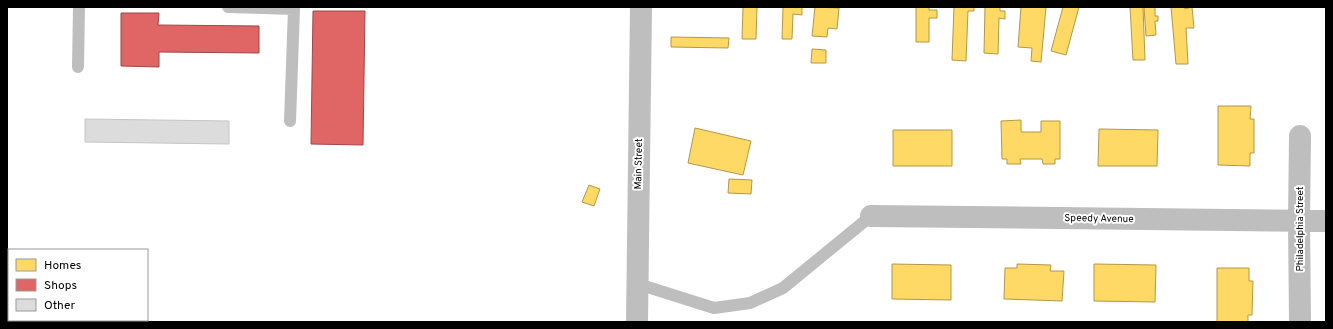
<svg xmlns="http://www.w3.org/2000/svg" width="1333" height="329" viewBox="0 0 1333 329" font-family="Overpass,sans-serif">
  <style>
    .homes { fill: #ffd966; stroke: #b29847 }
    .shops { fill: #e06666; stroke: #9d4747 }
    .building { fill: #dcdcdc; stroke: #c5c5c5 }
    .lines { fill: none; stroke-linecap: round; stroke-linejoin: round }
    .lane { stroke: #bebebe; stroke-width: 12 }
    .street { stroke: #bebebe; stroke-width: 22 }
    .labels { text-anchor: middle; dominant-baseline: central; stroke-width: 4; stroke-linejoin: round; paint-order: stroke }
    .street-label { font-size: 10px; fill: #000; stroke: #fff }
  </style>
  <rect width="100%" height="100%" fill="#fff"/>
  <path class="homes" d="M 743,7 L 757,7 L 756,39 L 742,39 Z
    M 783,7 L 802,7 L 802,15 L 793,14 L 792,39 L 782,39 Z
    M 815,7 L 839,8 L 837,29 L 828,28 L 827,37 L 812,36 Z
    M 916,7 L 929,7 L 929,10 L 937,10 L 937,18 L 929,18 L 929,42 L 916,42 Z
    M 954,7 L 974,7 L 974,11 L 968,11 L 966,61 L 952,60 Z
    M 985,7 L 1000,7 L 1000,11 L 1005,11 L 1005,19 L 999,18 L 998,54 L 984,53 Z
    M 1021,7 L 1046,7 L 1041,62 L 1031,61 L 1032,48 L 1018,47 Z
    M 1063,7 L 1079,7 L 1066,55 L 1051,51 Z
    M 1130,7 L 1143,7 L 1145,60 L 1133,60 Z
    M 1144,7 L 1155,7 L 1155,16 L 1158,16 L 1158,21 L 1155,21 L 1156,35 L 1146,36 Z
    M 1171,7 L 1184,7 L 1185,9 L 1192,7 L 1194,28 L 1186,28 L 1188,64 L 1176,64 Z
    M 671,37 L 729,38 L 728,48 L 671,47 Z
    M 812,49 L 826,50 L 826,63 L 811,63 Z
    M 1218,106 L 1251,106 L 1250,119 L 1254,119 L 1254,153 L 1250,153 L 1250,166 L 1218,165 Z
    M 1021,120 L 1021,132 L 1041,132 L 1041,121 L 1060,121 L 1060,159 L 1055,159 L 1055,164 L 1043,164 L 1042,159 L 1020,159 L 1021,164 L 1007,164 L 1007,159 L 1002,159 L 1001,121 Z
    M 695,128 L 751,141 L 743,175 L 688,163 Z
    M 1099,129 L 1158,130 L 1157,166 L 1098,166 Z
    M 893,130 L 952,130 L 952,166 L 893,166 Z
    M 729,179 L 752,180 L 751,194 L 728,193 Z
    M 589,185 L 600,189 L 594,206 L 582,202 Z
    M 892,264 L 951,265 L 951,300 L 892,299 Z
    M 1017,264 L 1051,265 L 1050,271 L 1064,271 L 1062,301 L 1004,299 L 1005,268 L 1017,268 Z
    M 1094,264 L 1156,265 L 1155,302 L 1094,301 Z
    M 1217,268 L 1249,268 L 1249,281 L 1253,281 L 1252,315 L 1248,315 L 1248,322 L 1217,322 Z"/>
  <path class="shops" d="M 313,11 L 365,11 L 363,145 L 311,144 Z
    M 121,13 L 159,13 L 158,25 L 259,26 L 259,53 L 159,52 L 159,67 L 121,66 Z"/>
  <path class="building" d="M 85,119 L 229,121 L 229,144 L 85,142 Z"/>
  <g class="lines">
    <path class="lane" d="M 228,7 L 294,9 L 290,121
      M 78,67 L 79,7
      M 638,284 L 714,308 L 750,303 L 783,288 L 871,216"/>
    <path class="street" d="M 871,216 L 1326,221
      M 637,322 L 641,7
      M 1300,322 L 1299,221 L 1300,136"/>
  </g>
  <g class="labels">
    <g class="street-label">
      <text transform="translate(639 164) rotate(-89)">Main Street</text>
      <text transform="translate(1099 219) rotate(1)">Speedy Avenue</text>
      <text transform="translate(1300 229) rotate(-90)">Philadelphia Street</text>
    </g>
  </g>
  <rect width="1333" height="329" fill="none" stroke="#000000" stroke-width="16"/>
  <rect x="8" y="249" width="140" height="72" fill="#ffffff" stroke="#999999"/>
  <rect x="16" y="259" width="20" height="12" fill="#ffd966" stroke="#999999"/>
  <text x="44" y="269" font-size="12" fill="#000000">Homes</text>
  <rect x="16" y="279" width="20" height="12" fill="#e06666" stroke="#999999"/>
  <text x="44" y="289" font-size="12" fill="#000000">Shops</text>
  <rect x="16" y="299" width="20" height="12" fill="#dcdcdc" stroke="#999999"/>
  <text x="44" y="309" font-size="12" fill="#000000">Other</text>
</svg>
